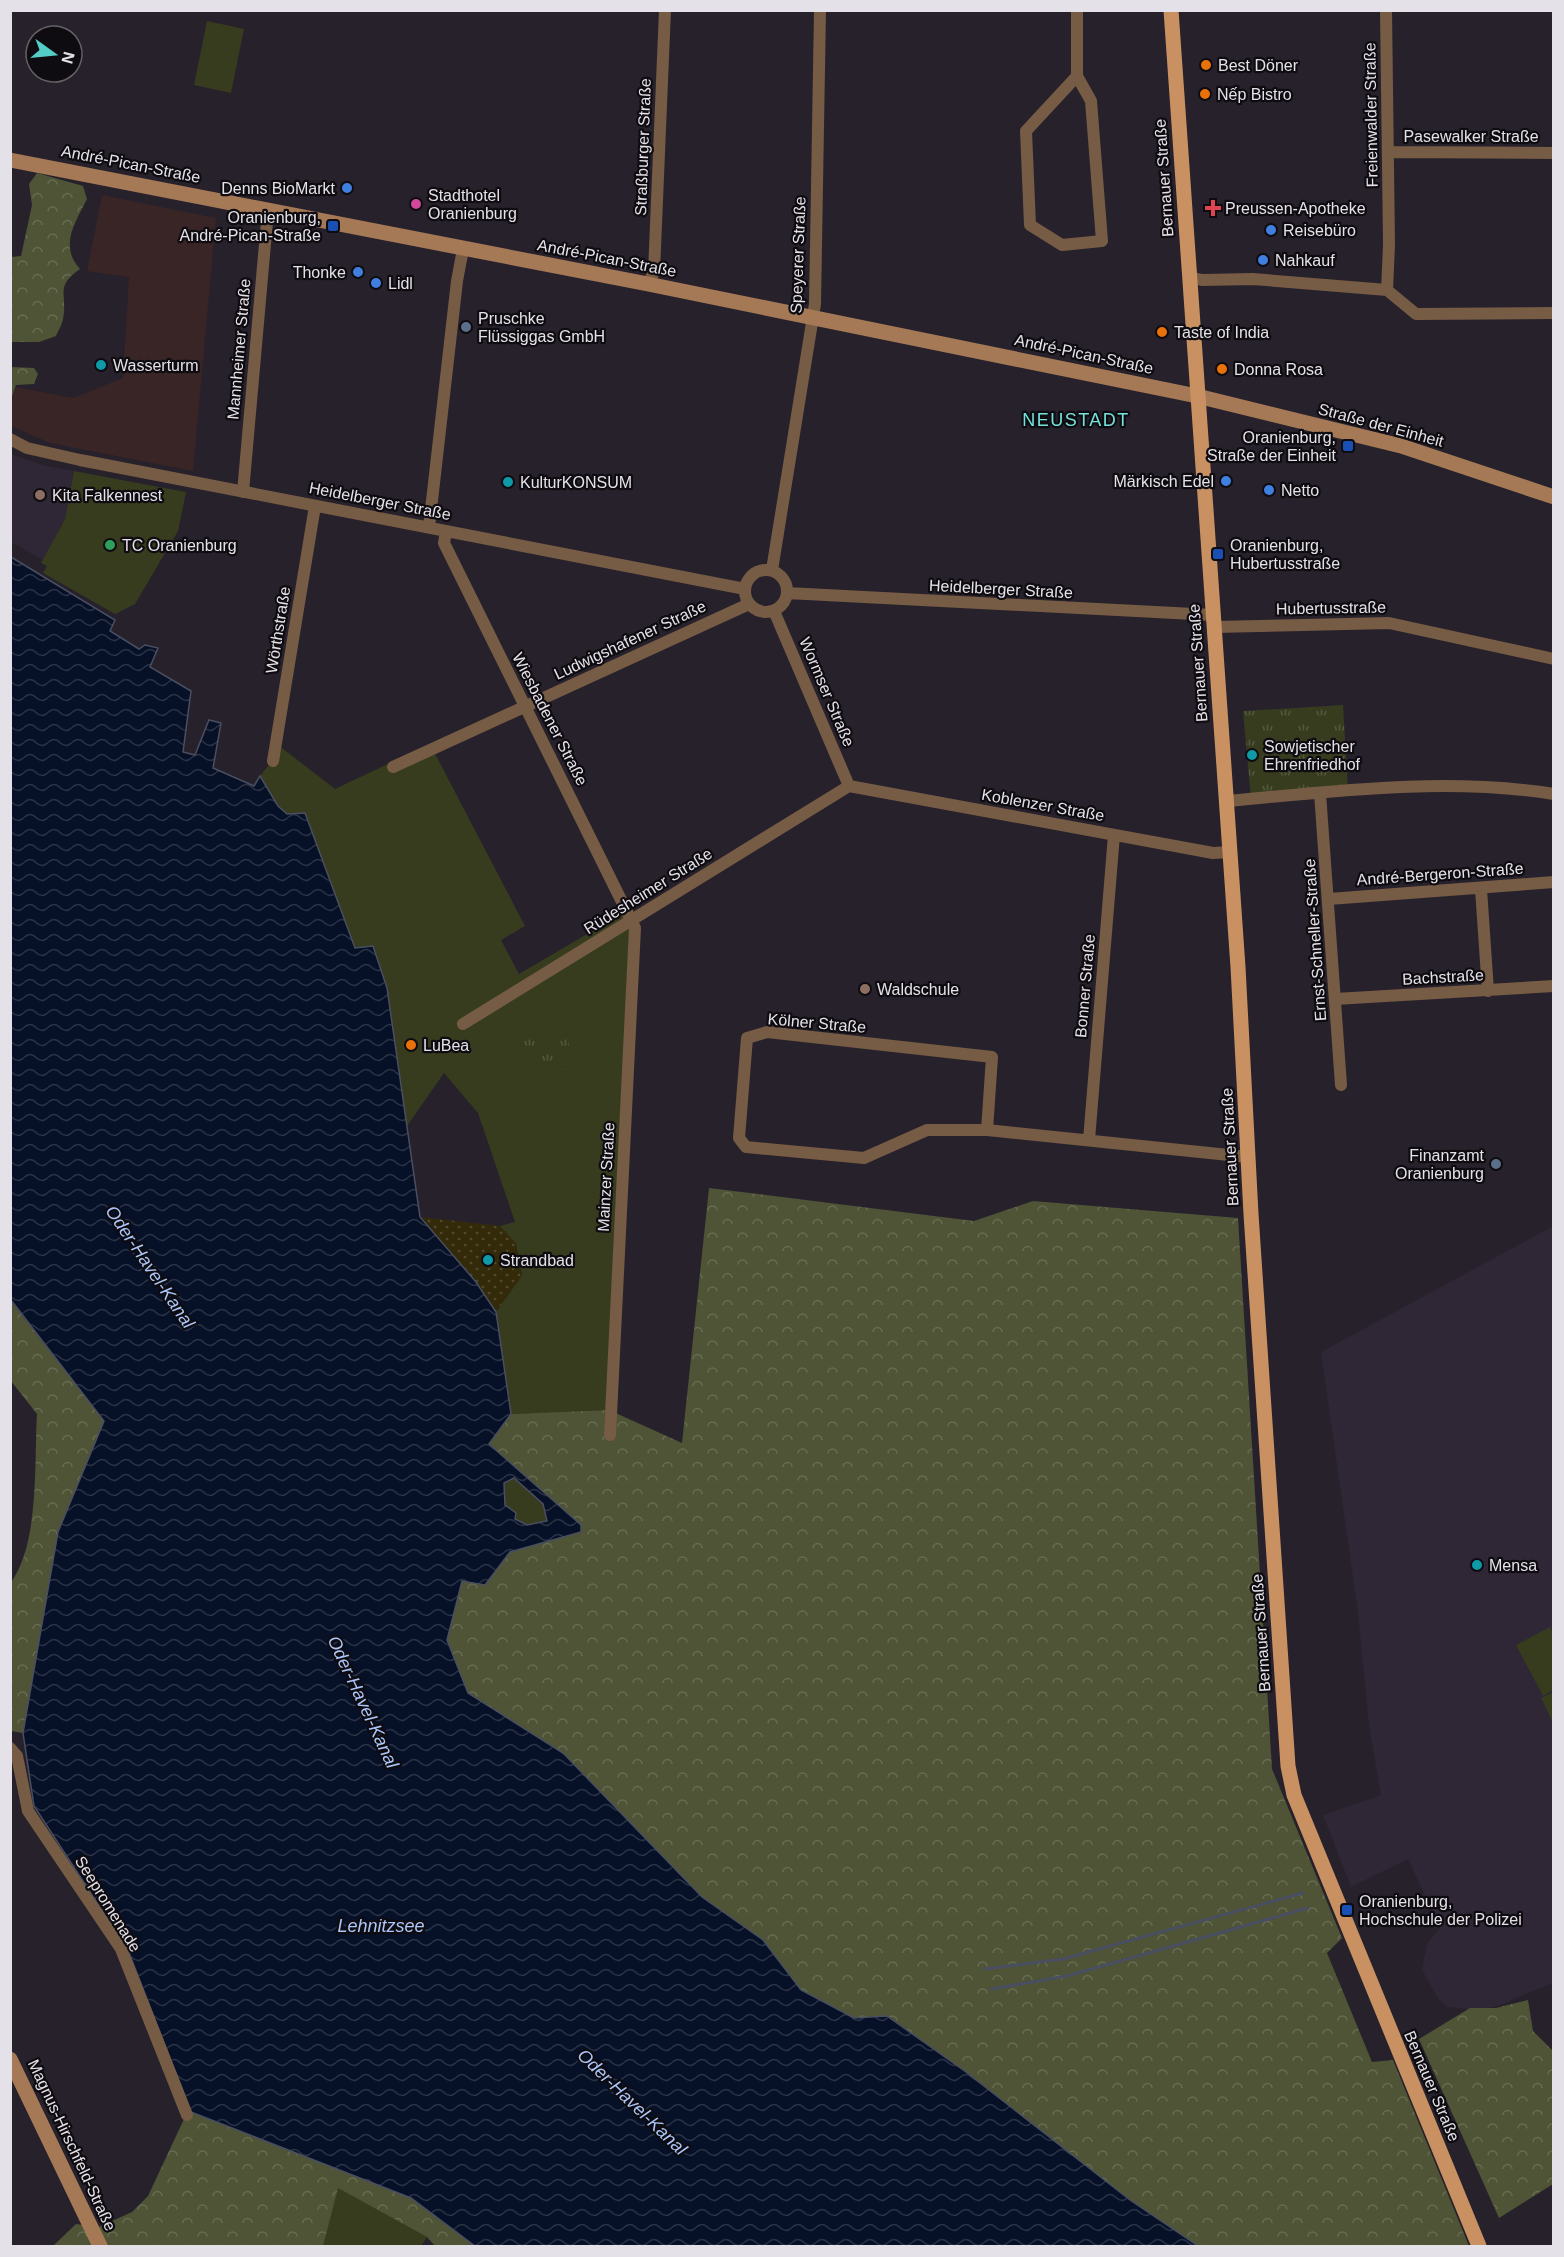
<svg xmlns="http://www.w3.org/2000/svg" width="1564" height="2257" viewBox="0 0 1564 2257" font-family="Arial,sans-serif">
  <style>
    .commercial { fill: #392525 }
    .built { fill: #2f2636 }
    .grass { fill: #373c1f }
    .forest { fill: url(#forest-crowns) }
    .sand { fill: url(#sand-dots) }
    .park { fill: url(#park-tufts) }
    .water { fill: url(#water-waves); stroke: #494f61; stroke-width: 1.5; fill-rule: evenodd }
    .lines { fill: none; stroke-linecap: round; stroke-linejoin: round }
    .stream { stroke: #494f61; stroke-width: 3 }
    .street { stroke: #765b45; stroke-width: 12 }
    .secondary { stroke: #a57956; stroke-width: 15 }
    .primary { stroke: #c99162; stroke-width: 15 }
    .food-dot { fill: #e8710a; stroke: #0e0c10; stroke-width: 2 }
    .shop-dot { fill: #3f7fe0; stroke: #0e0c10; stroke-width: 2 }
    .hotel-dot { fill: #d1479c; stroke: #0e0c10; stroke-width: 2 }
    .health-dot { fill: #e0444e; stroke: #0e0c10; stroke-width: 2 }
    .transit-dot { fill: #1a4fb4; stroke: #0e0c10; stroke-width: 2 }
    .service-dot { fill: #5c6f8a; stroke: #0e0c10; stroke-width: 2 }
    .culture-dot { fill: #0f9aa8; stroke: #0e0c10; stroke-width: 2 }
    .education-dot { fill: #8d6e63; stroke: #0e0c10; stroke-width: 2 }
    .leisure-dot { fill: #2e9e5b; stroke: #0e0c10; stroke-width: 2 }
    .labels { text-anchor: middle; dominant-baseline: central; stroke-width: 4.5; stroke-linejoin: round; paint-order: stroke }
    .poi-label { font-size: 16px; fill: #e5e1e8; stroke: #0e0c10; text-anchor: start }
    .street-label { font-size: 16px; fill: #e5e1e8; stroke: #0e0c10 }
    .neighbourhood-label { font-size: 18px; letter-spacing: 1.5px; fill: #76e2db; stroke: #0e0c10 }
    .water-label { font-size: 18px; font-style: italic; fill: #abc6fa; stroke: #0e0c10 }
  </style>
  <defs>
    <pattern id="forest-crowns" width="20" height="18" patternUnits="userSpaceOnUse" patternTransform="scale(1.5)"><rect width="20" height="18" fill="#4e5435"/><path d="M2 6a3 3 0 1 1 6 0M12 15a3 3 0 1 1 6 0" fill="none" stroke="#676c52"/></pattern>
    <pattern id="sand-dots" width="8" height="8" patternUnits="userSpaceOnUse" patternTransform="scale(1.5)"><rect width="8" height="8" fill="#332a09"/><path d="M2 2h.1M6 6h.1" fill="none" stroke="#50492d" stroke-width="1.8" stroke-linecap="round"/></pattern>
    <pattern id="park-tufts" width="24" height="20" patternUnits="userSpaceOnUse" patternTransform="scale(1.5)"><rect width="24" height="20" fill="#373c1f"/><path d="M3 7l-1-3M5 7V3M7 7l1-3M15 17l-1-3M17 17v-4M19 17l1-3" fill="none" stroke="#545840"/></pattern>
    <pattern id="water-waves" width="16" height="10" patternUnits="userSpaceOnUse" patternTransform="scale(1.5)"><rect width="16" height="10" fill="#061027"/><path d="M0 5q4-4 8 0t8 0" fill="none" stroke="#2a3246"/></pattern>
  </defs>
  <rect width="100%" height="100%" fill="#27212b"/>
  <path class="commercial" d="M 102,195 L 216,218 L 193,471 L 50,443 L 11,426 L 10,386 L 73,398 L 123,378 L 129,277 L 87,271 Z"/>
  <path class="built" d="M 11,454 L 42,465 L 74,471 L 65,519 L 43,560 L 11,542 Z
    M 1553,1226 L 1553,1983 L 1495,2007 L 1473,2010 L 1448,2007 L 1439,2000 L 1422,1970 L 1427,1943 L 1440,1928 L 1408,1859 L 1351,1887 L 1323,1815 L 1381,1795 L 1369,1726 L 1358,1613 L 1321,1352 Z"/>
  <path class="grass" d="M 207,21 L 244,29 L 231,93 L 194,85 Z
    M 74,471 L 186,492 L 178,531 L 135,604 L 115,614 L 43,573 L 47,566 L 41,563 L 65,519 Z
    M 430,744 L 525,926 L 501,940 L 519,974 L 630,909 L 609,1410 L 511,1414 L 496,1312 L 522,1275 L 516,1244 L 500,1226 L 515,1222 L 478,1113 L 444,1073 L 407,1126 L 387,988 L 373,947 L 355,949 L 305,813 L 287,814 L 278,806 L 260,776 L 282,748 L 335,789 Z
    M 514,1478 L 543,1504 L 547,1521 L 527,1525 L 515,1519 L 516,1513 L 505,1505 L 504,1483 Z
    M 1550,1627 L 1553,1634 L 1553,1690 L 1543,1696 L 1516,1645 Z
    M 1553,1692 L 1553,1723 L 1541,1698 Z
    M 337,2187 L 427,2237 L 421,2246 L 323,2246 Z"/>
  <path class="forest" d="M 37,173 L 83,186 L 87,199 C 75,223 59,246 80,269 C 54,287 68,294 63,319 C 62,325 58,331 56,336 L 39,342 L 11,342 L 11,257 L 21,256 L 32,205 L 29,184 Z
    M 11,367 L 34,368 L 38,374 L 34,384 L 16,385 L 11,399 Z
    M 709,1188 L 974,1221 L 1033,1201 L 1238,1218 L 1272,1769 L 1342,1938 L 1327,1953 L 1372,2062 L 1393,2060 L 1469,2246 L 1198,2246 L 1130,2200 L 966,2072 L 888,2016 L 854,2018 L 801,1990 L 763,1940 L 702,1897 L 563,1753 L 468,1693 L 447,1640 L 462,1580 L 485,1585 L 510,1552 L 581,1532 L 581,1525 L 489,1444 L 511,1414 L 609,1410 L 682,1443 Z
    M 10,1300 L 104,1421 L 58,1532 L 23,1733 L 11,1731 L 10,1584 C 40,1543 34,1464 37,1414 L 11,1381 Z
    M 1528,2000 L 1533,2031 L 1553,2051 L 1553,2184 L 1499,2218 L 1419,2039 L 1470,2008 L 1496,2008 Z
    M 191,2112 L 411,2198 L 475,2246 L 435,2246 L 427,2237 L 338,2188 L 323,2246 L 53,2246 L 76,2224 L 99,2227 L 132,2212 L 148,2196 L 184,2119 Z"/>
  <path class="sand" d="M 420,1217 L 500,1226 L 516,1244 L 522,1275 L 496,1312 L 476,1282 Z"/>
  <path class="park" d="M 1343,705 L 1348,791 L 1251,799 L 1243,711 Z
    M 519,1033 L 565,1035 L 569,1044 L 569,1070 L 519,1069 Z"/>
  <path class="water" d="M 11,557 L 115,620 L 110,631 L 139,649 L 145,645 L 158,648 L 150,667 L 191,691 L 183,752 L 195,755 L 209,720 L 221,723 L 213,768 L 254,786 L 260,776 L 278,806 L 287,814 L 305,813 L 355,948 L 373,946 L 387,988 L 420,1217 L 476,1282 L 496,1312 L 511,1414 L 489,1444 L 581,1525 L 581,1532 L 510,1552 L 485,1585 L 462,1581 L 447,1640 L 468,1693 L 563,1753 L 702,1897 L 763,1940 L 801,1990 L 854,2018 L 887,2016 L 966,2072 L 1130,2200 L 1198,2246 L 475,2246 L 411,2198 L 191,2112 L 128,1950 L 34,1806 L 23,1733 L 58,1532 L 104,1421 L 11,1300 ZM 514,1478 L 543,1504 L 547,1521 L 527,1525 L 515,1519 L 516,1513 L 505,1505 L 504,1483 Z"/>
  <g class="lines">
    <path class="stream" d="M 985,1969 L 1063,1959 L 1303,1893
      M 991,1989 L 1067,1976 L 1308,1908"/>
    <path class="street" d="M 1386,10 L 1389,245 L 1387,290
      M 1077,76 L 1026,131 L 1030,225 L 1062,245 L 1102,241 L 1091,101 L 1077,76 L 1077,10
      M 1389,152 L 1554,153
      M 1189,277 L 1202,280 L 1253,279 L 1387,290 L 1416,314 L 1554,313
      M 648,284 L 654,272 L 665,10
      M 10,439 L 27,448 L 80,460 L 745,589
      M 243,492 L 268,210
      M 429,527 L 457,281 L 463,249
      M 446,531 L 444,543 L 635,928 L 610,1435
      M745 591a21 21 0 1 1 42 0a21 21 0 1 1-42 0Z
      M 772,570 L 815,304 L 820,10
      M 787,593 L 1213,615
      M 774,611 L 849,786
      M 1214,627 L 1389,623 L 1554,659
      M 273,761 L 315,506
      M 393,767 L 749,604
      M 849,786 L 1213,853 L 1231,852
      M 1320,793 L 1341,1085
      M 1227,801 C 1335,791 1446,777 1554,794
      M 1481,889 L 1488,991
      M 1329,899 L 1554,882
      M 1335,999 L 1554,986
      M 463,1024 L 849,786
      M 987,1130 L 992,1057 L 767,1032 L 747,1038 L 739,1138 L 746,1147 L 864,1158 L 927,1130 L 987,1130 L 1248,1157
      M 1089,1140 L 1114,835
      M 10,1748 L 17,1756 L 28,1811 L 121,1949 L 187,2115"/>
    <path class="secondary" d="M 10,160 L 648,284 L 1197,396 L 1401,446 L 1554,497
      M 10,2059 L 100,2246"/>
    <path class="primary" d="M 1171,10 L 1238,967 L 1251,1214 L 1288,1766 L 1294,1795 L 1479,2246"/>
  </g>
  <g class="food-dot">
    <circle cx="1206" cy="65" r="6"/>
    <circle cx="1205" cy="94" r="6"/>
    <circle cx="1162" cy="332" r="6"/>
    <circle cx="1222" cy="369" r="6"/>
    <circle cx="411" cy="1045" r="6"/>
  </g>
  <g class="shop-dot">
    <circle cx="347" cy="188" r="6"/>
    <circle cx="1271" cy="230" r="6"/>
    <circle cx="1263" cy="260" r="6"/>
    <circle cx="358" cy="272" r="6"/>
    <circle cx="376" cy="283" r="6"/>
    <circle cx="1226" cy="481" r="6"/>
    <circle cx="1269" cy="490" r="6"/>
  </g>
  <circle class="hotel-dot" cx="416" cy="204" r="6"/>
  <path class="health-dot" d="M1210 199h6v6h6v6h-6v6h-6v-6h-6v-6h6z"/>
  <g class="transit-dot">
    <rect x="327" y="220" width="12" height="12" rx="3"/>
    <rect x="1342" y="440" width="12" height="12" rx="3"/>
    <rect x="1212" y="548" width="12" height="12" rx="3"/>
    <rect x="1341" y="1904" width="12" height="12" rx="3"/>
  </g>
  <g class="service-dot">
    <circle cx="466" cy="327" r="6"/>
    <circle cx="1496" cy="1164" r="6"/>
  </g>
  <g class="culture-dot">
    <circle cx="101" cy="365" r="6"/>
    <circle cx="508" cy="482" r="6"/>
    <circle cx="1252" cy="755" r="6"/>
    <circle cx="488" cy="1260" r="6"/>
    <circle cx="1477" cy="1565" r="6"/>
  </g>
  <g class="education-dot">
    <circle cx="40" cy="495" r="6"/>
    <circle cx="865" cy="989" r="6"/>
  </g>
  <circle class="leisure-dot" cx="110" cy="545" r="6"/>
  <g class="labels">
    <g class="poi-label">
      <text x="1218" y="65">Best Döner</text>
      <text x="1217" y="94">Nếp Bistro</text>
      <text x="335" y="188" text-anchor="end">Denns BioMarkt</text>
      <text x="428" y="195">Stadthotel<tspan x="428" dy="18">Oranienburg</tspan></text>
      <text x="1225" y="208">Preussen-Apotheke</text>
      <text x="321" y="217" text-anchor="end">Oranienburg,<tspan x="321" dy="18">André-Pican-Straße</tspan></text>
      <text x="1283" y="230">Reisebüro</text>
      <text x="1275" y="260">Nahkauf</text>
      <text x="346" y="272" text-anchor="end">Thonke</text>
      <text x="388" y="283">Lidl</text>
      <text x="478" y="318">Pruschke<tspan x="478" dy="18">Flüssiggas GmbH</tspan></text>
      <text x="1174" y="332">Taste of India</text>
      <text x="113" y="365">Wasserturm</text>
      <text x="1234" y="369">Donna Rosa</text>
      <text x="1336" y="437" text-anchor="end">Oranienburg,<tspan x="1336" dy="18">Straße der Einheit</tspan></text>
      <text x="1214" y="481" text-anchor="end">Märkisch Edel</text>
      <text x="520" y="482">KulturKONSUM</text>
      <text x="1281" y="490">Netto</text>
      <text x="52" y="495">Kita Falkennest</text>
      <text x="122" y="545">TC Oranienburg</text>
      <text x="1230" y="545">Oranienburg,<tspan x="1230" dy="18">Hubertusstraße</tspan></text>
      <text x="1264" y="746">Sowjetischer<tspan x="1264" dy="18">Ehrenfriedhof</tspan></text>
      <text x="877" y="989">Waldschule</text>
      <text x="423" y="1045">LuBea</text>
      <text x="1484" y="1155" text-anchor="end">Finanzamt<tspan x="1484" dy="18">Oranienburg</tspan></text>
      <text x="500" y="1260">Strandbad</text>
      <text x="1489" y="1565">Mensa</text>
      <text x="1359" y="1901">Oranienburg,<tspan x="1359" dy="18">Hochschule der Polizei</tspan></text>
    </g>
    <g class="street-label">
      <text transform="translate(1371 115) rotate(-91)">Freienwalder Straße</text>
      <text x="1471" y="136">Pasewalker Straße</text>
      <text transform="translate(643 147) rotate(-88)">Straßburger Straße</text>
      <text transform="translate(131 164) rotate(11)">André-Pican-Straße</text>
      <text transform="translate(1164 178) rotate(-94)">Bernauer Straße</text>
      <text transform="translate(798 255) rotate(-88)">Speyerer Straße</text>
      <text transform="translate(607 258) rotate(11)">André-Pican-Straße</text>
      <text transform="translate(239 349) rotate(-85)">Mannheimer Straße</text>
      <text transform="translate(1084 354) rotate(12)">André-Pican-Straße</text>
      <text transform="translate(1381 425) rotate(15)">Straße der Einheit</text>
      <text transform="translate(380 501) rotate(11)">Heidelberger Straße</text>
      <text transform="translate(1001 589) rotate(3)">Heidelberger Straße</text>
      <text transform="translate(1331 608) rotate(-1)">Hubertusstraße</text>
      <text transform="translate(278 630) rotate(-81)">Wörthstraße</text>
      <text transform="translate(630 640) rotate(-25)">Ludwigshafener Straße</text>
      <text transform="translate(1198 663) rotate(-94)">Bernauer Straße</text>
      <text transform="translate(827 692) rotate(67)">Wormser Straße</text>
      <text transform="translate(550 719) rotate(63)">Wiesbadener Straße</text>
      <text transform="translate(1043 805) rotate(10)">Koblenzer Straße</text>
      <text transform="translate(1440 874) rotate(-4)">André-Bergeron-Straße</text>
      <text transform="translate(648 891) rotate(-32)">Rüdesheimer Straße</text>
      <text transform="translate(1315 940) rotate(-94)">Ernst-Schneller-Straße</text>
      <text transform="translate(1443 977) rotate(-3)">Bachstraße</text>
      <text transform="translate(1085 986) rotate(-85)">Bonner Straße</text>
      <text transform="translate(817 1023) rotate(5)">Kölner Straße</text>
      <text transform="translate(1230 1147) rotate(-93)">Bernauer Straße</text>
      <text transform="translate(606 1177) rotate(-87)">Mainzer Straße</text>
      <text transform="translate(1261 1633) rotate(-94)">Bernauer Straße</text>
      <text transform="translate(108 1904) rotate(58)">Seepromenade</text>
      <text transform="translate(1432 2086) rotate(67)">Bernauer Straße</text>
      <text transform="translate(72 2145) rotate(65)">Magnus-Hirschfeld-Straße</text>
    </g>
    <g class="neighbourhood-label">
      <text x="1076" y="420">NEUSTADT</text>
    </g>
    <g class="water-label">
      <text transform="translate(150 1267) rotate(56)">Oder-Havel-Kanal</text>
      <text transform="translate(363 1702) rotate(65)">Oder-Havel-Kanal</text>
      <text x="381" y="1926">Lehnitzsee</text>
      <text transform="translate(632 2102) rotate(44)">Oder-Havel-Kanal</text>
    </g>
  </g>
  <rect width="1564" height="2257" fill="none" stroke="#e5e1e8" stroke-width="24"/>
  <g transform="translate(54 54) rotate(105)"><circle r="28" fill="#0e0c10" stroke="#646166" stroke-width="1.5"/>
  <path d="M0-4.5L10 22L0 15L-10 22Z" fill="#54cdc7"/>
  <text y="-9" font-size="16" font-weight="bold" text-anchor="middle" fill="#e5e1e8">N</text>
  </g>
</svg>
